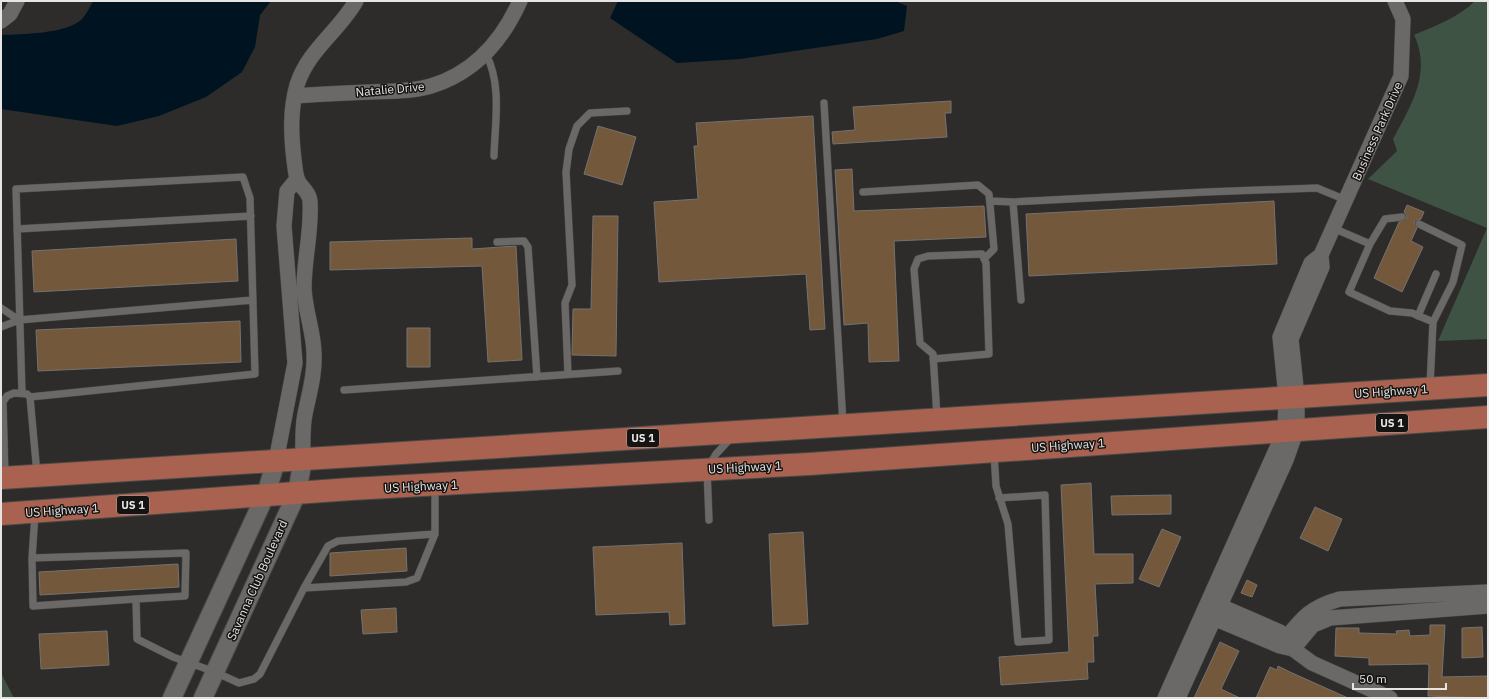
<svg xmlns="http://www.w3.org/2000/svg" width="1489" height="699" viewBox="0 0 1489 699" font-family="'IBM Plex Sans',sans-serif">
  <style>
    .green { fill: #3e5343 }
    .water { fill: #001321 }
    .building { fill: #74583c; stroke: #747270 }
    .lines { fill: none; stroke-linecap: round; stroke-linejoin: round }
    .service-casing { stroke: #4b4a48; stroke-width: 8 }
    .minor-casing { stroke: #4b4a48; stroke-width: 16 }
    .tertiary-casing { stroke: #4b4a48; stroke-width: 20 }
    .primary-casing { stroke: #4b4a48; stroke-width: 24 }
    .service { stroke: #6b6967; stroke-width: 7 }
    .minor { stroke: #6b6967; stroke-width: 15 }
    .tertiary { stroke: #6b6967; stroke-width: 18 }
    .primary { stroke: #a96250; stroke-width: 22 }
    .labels { text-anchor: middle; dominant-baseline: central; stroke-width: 3; stroke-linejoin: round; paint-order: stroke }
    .shield { fill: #151413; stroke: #a7a6a5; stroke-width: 1 }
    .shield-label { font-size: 11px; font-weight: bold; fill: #e6e5e3 }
    .street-label { font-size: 12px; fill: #e6e5e3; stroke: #151413 }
  </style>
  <rect width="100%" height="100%" fill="#2d2c2a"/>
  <path class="green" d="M 1475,1 L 1488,1 L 1488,339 L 1438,341 L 1487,228 L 1368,179 L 1397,151 L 1393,139 C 1411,105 1432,73 1414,35 C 1435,26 1459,17 1475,1 Z
    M 1,673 L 14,698 L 1,698 Z"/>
  <path class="water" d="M 93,1 L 271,1 L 260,15 L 255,47 L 242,72 L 206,97 L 159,116 L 117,126 L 1,109 L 1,35 C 22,34 65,34 81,20 C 86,15 90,7 93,1 Z
    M 618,1 L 895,1 L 907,6 L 904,31 L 877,39 L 740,59 L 677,63 L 610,18 Z"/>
  <path class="building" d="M 951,101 L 951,113 L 945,113 L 947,137 L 833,144 L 832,132 L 855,130 L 853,107 Z
    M 813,116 L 825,329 L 810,330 L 806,274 L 659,282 L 654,202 L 698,199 L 694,146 L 698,146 L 696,123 Z
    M 598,126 L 636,137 L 622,185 L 584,174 Z
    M 852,169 L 854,211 L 984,206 L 986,237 L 894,241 L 899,361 L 869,362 L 868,323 L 844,325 L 835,170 Z
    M 1274,201 L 1277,264 L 1029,276 L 1026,214 Z
    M 1407,205 L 1424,212 L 1421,219 L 1417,220 L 1414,222 L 1417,228 L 1411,241 L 1423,247 L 1402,292 L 1374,278 L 1399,222 L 1406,219 L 1407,216 L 1404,212 Z
    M 593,216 L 618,216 L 616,356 L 572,355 L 573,309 L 591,309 Z
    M 472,238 L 472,249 L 516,246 L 522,360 L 488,362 L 482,266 L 330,270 L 330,242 Z
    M 236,239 L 238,281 L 34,292 L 32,251 Z
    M 240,321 L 241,362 L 38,371 L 36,330 Z
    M 407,328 L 430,328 L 430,367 L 407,367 Z
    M 1091,483 L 1094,554 L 1133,554 L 1133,583 L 1095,584 L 1098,636 L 1093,636 L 1094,662 L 1087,662 L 1088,679 L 1001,685 L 999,657 L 1069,652 L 1061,485 Z
    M 1171,495 L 1171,514 L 1112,515 L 1111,496 Z
    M 1315,507 L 1342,519 L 1328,551 L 1300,538 Z
    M 1162,529 L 1181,537 L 1159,587 L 1139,579 Z
    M 803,532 L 808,624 L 773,626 L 769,534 Z
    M 682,543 L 685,624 L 670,625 L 669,612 L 596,615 L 593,547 Z
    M 406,548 L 407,571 L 330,576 L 330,553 Z
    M 178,564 L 179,587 L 40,595 L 39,572 Z
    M 1247,580 L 1257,585 L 1252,597 L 1241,593 Z
    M 396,608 L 397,632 L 363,634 L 361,610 Z
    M 1430,625 L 1445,625 L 1442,677 L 1488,676 L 1488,698 L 1428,696 L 1429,665 L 1427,664 L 1369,665 L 1369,658 L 1335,656 L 1336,628 L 1359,628 L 1359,633 L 1397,634 L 1396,631 L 1409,630 L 1410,636 L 1430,635 Z
    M 1482,627 L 1483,657 L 1462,658 L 1462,628 Z
    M 107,631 L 109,665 L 41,669 L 39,634 Z
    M 1220,642 L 1239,651 L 1221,689 L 1240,698 L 1194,698 Z
    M 1278,666 L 1290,672 L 1348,698 L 1256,698 L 1270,667 L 1277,670 Z"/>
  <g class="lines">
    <g class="service-casing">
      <path id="service" d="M 486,54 C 502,85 495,122 494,156
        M 824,103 L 843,424
        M 863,192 L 978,185 L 989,194 L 994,249 L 984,259
        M 990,201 L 1013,202 L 1206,192 L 1317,188 L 1346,200
        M 1013,202 L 1021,300
        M 1419,224 L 1462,245 L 1453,282 L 1433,322
        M 1333,228 L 1370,244 L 1349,292 L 1390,311 L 1412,313 L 1433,322 L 1430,386
        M 17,229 L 251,216
        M 497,242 L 524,241 L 528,247 L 537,377
        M 1370,244 L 1385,219 L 1402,217
        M 1,308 L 19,320
        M 1418,316 L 1436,274
        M 1,327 L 19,320 L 253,300
        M 933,359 L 989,354 L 986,263 L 982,254 L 928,256 L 918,259 L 914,269 L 920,343 L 933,354 L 937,417
        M 568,374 L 565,303 L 572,285 L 566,172 L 569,149 L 577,126 L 590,113 L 627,111
        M 344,390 L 618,371
        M 22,393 L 16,189 L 243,177 L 250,198 L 255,374 L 30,397
        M 994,453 L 996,486 L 1008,524 L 1018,642 L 1049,640 L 1045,495 L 999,498
        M 5,476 L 3,402 L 7,396 L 14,393 L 27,394 L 30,397 L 37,474
        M 35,514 L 32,558 L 186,553 L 185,596 L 136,599 L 137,639 L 173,657 L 215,672 L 239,683 L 254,679 L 260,674 L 304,588 L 406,582 L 417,578 L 435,534 L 435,486
        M 709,520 L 707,469 L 716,454 L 730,439
        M 32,558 L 33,606 L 136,599
        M 304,588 L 328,546 L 338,541 L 435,534"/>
    </g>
    <g class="minor-casing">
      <path id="minor" d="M 1,21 L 10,14 L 17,1
        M 295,96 C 320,94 345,93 370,92 C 390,91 411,92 431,86 C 474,73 502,41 520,1
        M 303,459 C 303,445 302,428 305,414 C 309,394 315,375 314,354 C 314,333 305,311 304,288 C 304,259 312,230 310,201 C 309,190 299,187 297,178 C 295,172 295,165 294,160 C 291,134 290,110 297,85 C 308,50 339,31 356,1
        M 276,461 L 295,363 L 284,226 L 287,191 L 297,179
        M 1211,602 L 1280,632 L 1287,637 L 1293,649 L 1313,625 L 1330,618 L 1488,606
        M 1204,614 L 1280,646 L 1293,649 L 1312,663 L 1390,698
        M 1280,646 C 1300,621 1307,608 1340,599 L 1488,592
        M 1165,698 L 1285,430 L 1286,397 L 1280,337 L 1311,263 L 1321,255 L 1401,76 L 1403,19 L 1395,1
        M 1178,698 L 1286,460 L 1297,429 L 1297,397 L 1291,339 L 1322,267 L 1321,255"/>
    </g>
    <g class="tertiary-casing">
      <path id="tertiary" d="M 172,698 L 266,494 L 276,461
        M 203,698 L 297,493 L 303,459"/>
    </g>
    <g class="primary-casing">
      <path id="primary" d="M 1,478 L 1488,385
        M 1,514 L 351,489 L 809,464 L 1488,417"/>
    </g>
    <use href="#service" class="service"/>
    <use href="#minor" class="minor"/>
    <use href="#tertiary" class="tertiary"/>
    <use href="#primary" class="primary"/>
  </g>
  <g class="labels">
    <g class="shield">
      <rect x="1376" y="414" width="32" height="18" rx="3"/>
      <rect x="627" y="429" width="32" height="18" rx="3"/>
      <rect x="117" y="496" width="32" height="18" rx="3"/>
    </g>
    <g class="shield-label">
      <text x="1392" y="423">US 1</text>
      <text x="643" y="438">US 1</text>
      <text x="133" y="505">US 1</text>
    </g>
    <g class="street-label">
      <text transform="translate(390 89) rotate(-5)">Natalie Drive</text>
      <text transform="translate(1377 131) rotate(-66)">Business Park Drive</text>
      <text transform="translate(1391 391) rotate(-4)">US Highway 1</text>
      <text transform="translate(1068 445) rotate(-4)">US Highway 1</text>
      <text transform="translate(745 467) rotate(-3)">US Highway 1</text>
      <text transform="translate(421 486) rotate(-3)">US Highway 1</text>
      <text transform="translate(62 510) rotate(-4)">US Highway 1</text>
      <text transform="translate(257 580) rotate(-66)">Savanna Club Boulevard</text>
    </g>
  </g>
  <rect width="1489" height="699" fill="none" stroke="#e6e5e3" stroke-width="4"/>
  <path d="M1353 683v6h93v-6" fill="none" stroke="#e6e5e3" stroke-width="2"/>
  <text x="1359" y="683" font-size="12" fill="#e6e5e3" stroke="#151413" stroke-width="3" paint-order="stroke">50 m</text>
</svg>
